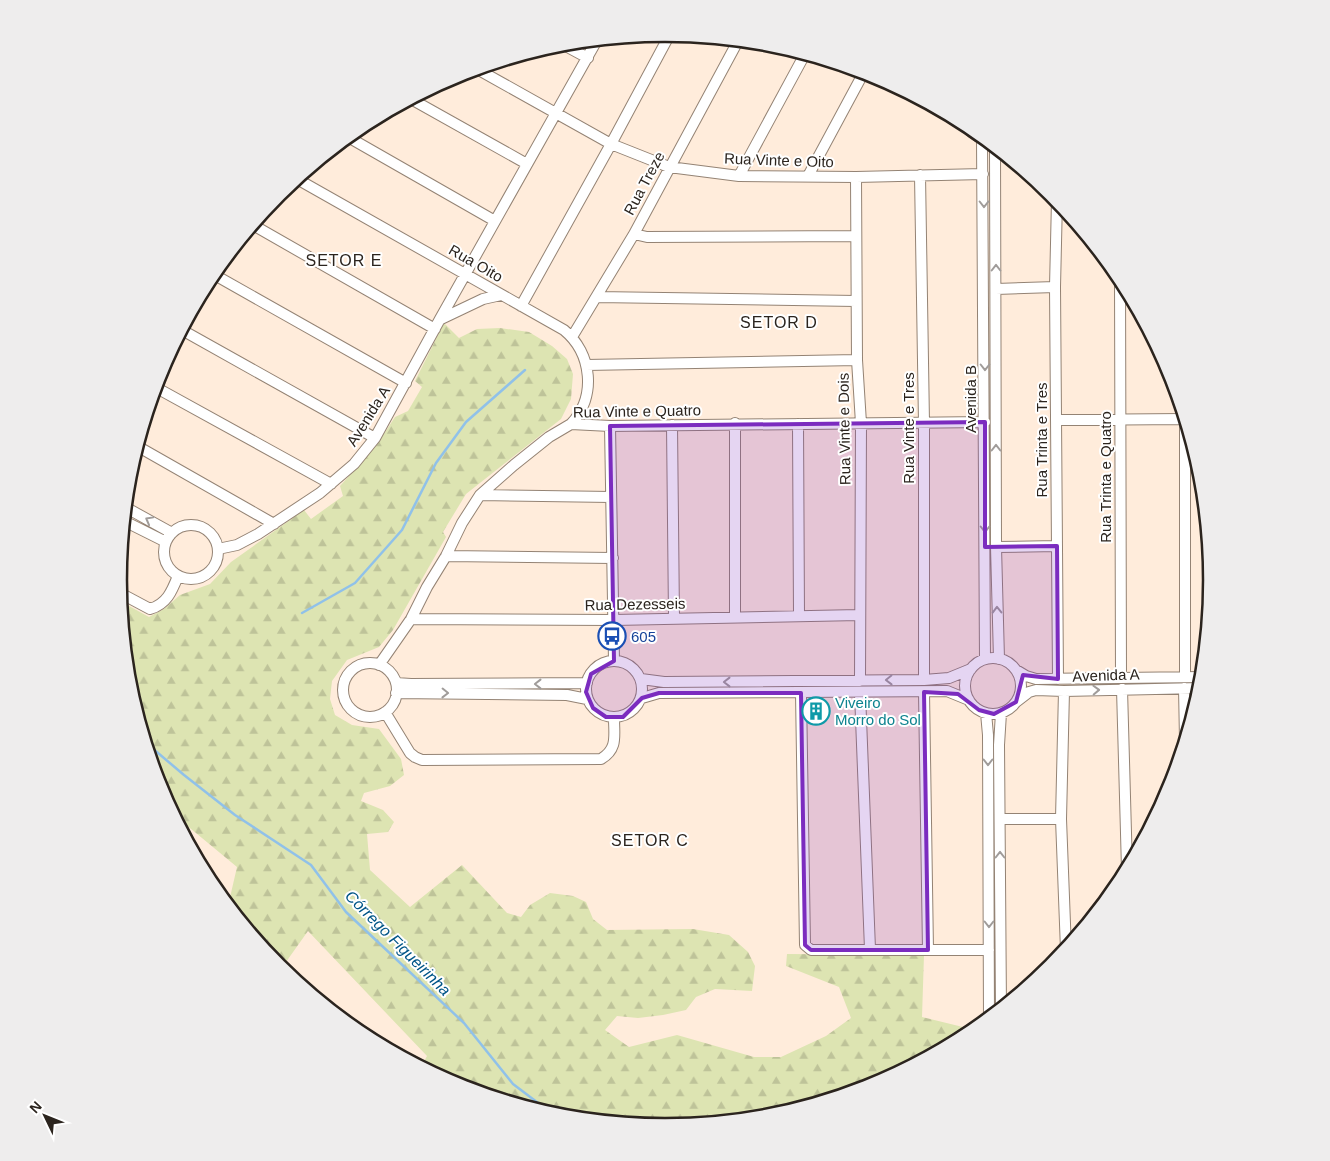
<svg xmlns="http://www.w3.org/2000/svg" width="1330" height="1161" viewBox="0 0 1330 1161" font-family="Helvetica,sans-serif">
  <style>
    .forest { fill: url(#forest-firs) }
    .lines { fill: none; stroke-linecap: round; stroke-linejoin: round }
    .stream { stroke: #90c1e9; stroke-width: 2.5 }
    .minor-casing { stroke: #948374; stroke-width: 12 }
    .minor { stroke: #fff; stroke-width: 10 }
    .oneway { stroke: #a09c9a }
    .marked { fill: #7b2cbf; fill-opacity: 0.2; stroke: #7b2cbf; stroke-width: 4; stroke-linejoin: round }
    .labels { text-anchor: middle; dominant-baseline: central; stroke-width: 4; stroke-linejoin: round; paint-order: stroke }
    .street-label { font-size: 15px; fill: #2b241e; stroke: #fff }
    .transit-label { font-size: 15px; fill: #164399; stroke: #fff; text-anchor: start }
    .culture-label { font-size: 15px; fill: #0d838f; stroke: #fff; text-anchor: start }
    .neighbourhood-label { font-size: 16px; letter-spacing: 1px; fill: #2b241e; stroke: #fff }
    .water-label { font-size: 16px; font-style: italic; fill: #015587; stroke: #fff }
    .rim { fill: none; stroke: #2b241e; stroke-width: 2.5 }
  </style>
  <defs>
    <pattern id="forest-firs" width="22" height="20" patternUnits="userSpaceOnUse" patternTransform="scale(1.25)"><rect width="22" height="20" fill="#dde4b2"/><path d="M5 1l3.5 6h-7zM16 11l3.5 6h-7z" fill="#bec399"/></pattern>
  </defs>
  <rect width="100%" height="100%" fill="#ffecdb"/>
  <path class="forest" d="M 444,323 L 459,338 L 477,329 L 500,328 L 529,332 L 552,346 L 567,359 L 573,374 L 571,399 L 561,419 L 466,494 L 443,532 L 446,537 L 393,630 L 379,647 L 347,660 L 332,681 L 330,699 L 335,715 L 352,725 L 379,729 L 401,759 L 404,775 L 390,786 L 364,793 L 361,801 L 383,810 L 394,822 L 388,832 L 367,834 L 370,870 L 410,907 L 462,865 L 507,913 L 521,917 L 530,905 L 550,893 L 573,896 L 586,902 L 593,919 L 607,930 L 693,929 L 729,935 L 748,952 L 755,966 L 752,991 L 715,989 L 696,997 L 686,1010 L 663,1015 L 638,1018 L 617,1016 L 605,1030 L 629,1047 L 677,1035 L 754,1057 L 781,1057 L 826,1036 L 851,1018 L 839,987 L 786,966 L 787,954 L 924,955 L 922,1017 L 967,1028 L 973,1032 L 969,1035 L 874,1086 L 771,1117 L 665,1127 L 558,1117 L 455,1086 L 421,1067 L 427,1056 L 308,931 L 281,969 L 228,906 L 237,867 L 173,814 L 160,789 L 129,687 L 120,601 L 149,617 L 164,609 L 180,595 L 210,584 L 231,562 L 304,510 L 311,519 L 343,496 L 340,486 L 376,446 L 395,417 L 408,411 L 422,387 L 415,381 Z"/>
  <g class="lines">
    <path class="stream" d="M 302,613 L 355,583 L 402,530 L 436,463 L 466,422 L 525,370
      M 145,742 L 184,775 L 235,815 L 311,865 L 346,912 L 464,1023 L 513,1084 L 554,1115"/>
    <g class="minor-casing">
      <path id="minor" d="M 562,44 L 588,58
        M 477,69 L 611,144 L 669,167 L 739,176 L 856,177 L 983,174
        M 411,99 L 527,164
        M 964,123 C 969,132 975,136 984,139
        M 348,137 L 495,221
        M 982,138 L 985,659
        M 995,147 L 996,547 L 999,659
        M 920,175 L 924,423 L 924,680
        M 739,176 L 805,54
        M 808,176 L 864,72
        M 856,177 L 857,360 L 861,423 L 860,681
        M 297,179 L 564,330 C 592,353 597,397 571,424
        M 1057,200 L 1055,287 L 1058,679
        M 253,225 L 435,329
        M 634,234 L 647,237 L 855,236
        M 213,274 L 406,383
        M 1120,277 L 1121,678
        M 996,289 L 1055,287
        M 597,297 L 856,301
        M 521,306 L 611,144 L 670,34
        M 441,319 L 483,299 L 501,295
        M 182,330 L 375,438
        M 572,337 L 634,234 L 738,41
        M 586,365 L 857,360
        M 155,387 L 331,484
        M 1185,419 L 1185,677
        M 1056,420 L 1185,419
        M 735,423 L 735,616
        M 798,424 L 799,615
        M 672,425 L 674,618
        M 610,426 L 614,661
        M 137,446 L 274,524
        M 480,495 L 611,497
        M 125,507 L 172,533
        M 124,521 L 166,542
        M164 552a27 27 0 1 1 54 0a27 27 0 1 1-54 0Z
        M 996,547 L 1057,546
        M 218,549 L 237,545 L 258,534 L 320,493 L 354,464 L 375,438 L 440,319 L 597,40
        M 446,556 L 613,558
        M 120,593 L 150,609 C 167,604 172,591 178,576
        M 411,619 L 614,620 L 859,615
        M965 686a28 28 0 1 1 56 0a28 28 0 1 1-56 0Z
        M586 689a28 28 0 1 1 56 0a28 28 0 1 1-56 0Z
        M343 690a27 27 0 1 1 54 0a27 27 0 1 1-54 0Z
        M 379,665 L 411,619 L 427,587 L 446,556 L 462,523 L 480,495 L 514,465 L 549,437 L 571,424 L 610,426 L 985,422
        M 1016,670 L 1026,676 L 1036,679 L 1202,677
        M 641,679 L 664,682 L 924,680 L 949,678 L 971,669
        M 396,683 L 411,684 L 587,683
        M 1184,688 L 1185,740
        M 1122,689 L 1127,869
        M 1064,691 L 1061,819 L 1066,950
        M 924,692 L 928,950
        M 396,693 L 567,695 L 587,699
        M 801,693 L 805,945 L 811,950 L 989,950
        M 860,693 L 870,949
        M 642,698 L 659,693 L 947,691 L 969,700
        M 1016,702 L 1029,692 L 1036,690 L 1064,691 L 1201,688
        M 385,712 L 410,753 L 415,757 L 422,760 L 601,759 C 618,749 614,736 614,718
        M 986,713 L 988,735 L 989,1019
        M 1001,713 L 999,745 L 1001,1009
        M 1000,819 L 1061,819"/>
    </g>
    <use href="#minor" class="minor"/>
  </g>
  <defs><path id="oneway-chevron" d="M-2-3.5L2.5 0L-2 3.5" fill="none" stroke-width="1.6" stroke-linecap="round" stroke-linejoin="round" transform="scale(1.25)"/></defs>
  <g class="oneway">
    <use href="#oneway-chevron" transform="translate(984 204) rotate(90)"/>
    <use href="#oneway-chevron" transform="translate(996 268) rotate(-90)"/>
    <use href="#oneway-chevron" transform="translate(985 367) rotate(90)"/>
    <use href="#oneway-chevron" transform="translate(996 448) rotate(-90)"/>
    <use href="#oneway-chevron" transform="translate(149 520) rotate(-151)"/>
    <use href="#oneway-chevron" transform="translate(985 529) rotate(90)"/>
    <use href="#oneway-chevron" transform="translate(997 610) rotate(-91)"/>
    <use href="#oneway-chevron" transform="translate(889 680) rotate(179)"/>
    <use href="#oneway-chevron" transform="translate(727 682) rotate(180)"/>
    <use href="#oneway-chevron" transform="translate(538 684) rotate(180)"/>
    <use href="#oneway-chevron" transform="translate(1096 690) rotate(-2)"/>
    <use href="#oneway-chevron" transform="translate(445 693) rotate(1)"/>
    <use href="#oneway-chevron" transform="translate(988 762) rotate(90)"/>
    <use href="#oneway-chevron" transform="translate(1000 855) rotate(-90)"/>
    <use href="#oneway-chevron" transform="translate(989 924) rotate(90)"/>
  </g>
  <path class="marked" d="M 985,422 L 985,547 L 1057,546 L 1058,679 L 1023,675 L 1016,702 L 994,714 L 979,710 L 958,694 L 924,692 L 928,950 L 811,950 L 805,945 L 801,693 L 659,693 L 642,698 L 623,717 L 606,717 L 593,708 L 586,692 L 591,674 L 614,661 L 610,426 Z"/>
  <defs>
    <g id="bus-ring" transform="scale(1.4375)"><circle r="9.5" fill="#fff" stroke="#1a4fb4" stroke-width="1.5"/><path d="M-5-6H5V4H4V6H2V4H-2V6H-4V4H-5ZM-3.5-4V0h7V-4ZM-3.5 1.2v1.5H-2V1.2ZM2 1.2v1.5H3.5V1.2Z" fill="#1a4fb4"/></g>
    <g id="building-ring" transform="scale(1.4375)"><circle r="9.5" fill="#fff" stroke="#0f9aa8" stroke-width="1.5"/><path d="M-4-6H4V6H1V3H-1V6H-4ZM-2.5-4.3h1.7v1.8h-1.7ZM.8-4.3h1.7v1.8H.8ZM-2.5-1h1.7V.8h-1.7ZM.8-1h1.7V.8H.8Z" fill="#0f9aa8"/></g>
  </defs>
  <g fill-rule="evenodd">
    <use href="#bus-ring" x="612" y="636"/>
    <use href="#building-ring" x="816" y="711"/>
  </g>
  <g class="labels">
    <g class="street-label">
      <text transform="translate(779 160) rotate(2)">Rua Vinte e Oito</text>
      <text transform="translate(644 183) rotate(-62)">Rua Treze</text>
      <text transform="translate(476 263) rotate(30)">Rua Oito</text>
      <text transform="translate(970 399) rotate(-90)">Avenida B</text>
      <text transform="translate(637 411) rotate(-1)">Rua Vinte e Quatro</text>
      <text transform="translate(368 416) rotate(-58)">Avenida A</text>
      <text transform="translate(908 428) rotate(-90)">Rua Vinte e Tres</text>
      <text transform="translate(844 429) rotate(-91)">Rua Vinte e Dois</text>
      <text transform="translate(1041 440) rotate(-90)">Rua Trinta e Tres</text>
      <text transform="translate(1105 477) rotate(-90)">Rua Trinta e Quatro</text>
      <text transform="translate(635 604) rotate(-1)">Rua Dezesseis</text>
      <text transform="translate(1106 675) rotate(-2)">Avenida A</text>
    </g>
    <g class="transit-label">
      <text x="631" y="636">605</text>
    </g>
    <g class="culture-label">
      <text x="835" y="702">Viveiro<tspan x="835" dy="17">Morro do Sol</tspan></text>
    </g>
    <g class="neighbourhood-label">
      <text x="344" y="260">SETOR E</text>
      <text x="779" y="322">SETOR D</text>
      <text x="650" y="840">SETOR C</text>
    </g>
    <g class="water-label">
      <text transform="translate(398 943) rotate(45)">Córrego Figueirinha</text>
    </g>
  </g>
  <path d="M0 0H1330V1161H0ZM127 580a538 538 0 1 1 1076 0a538 538 0 1 1-1076 0Z" fill="#eeeded" fill-rule="evenodd"/>
  <path class="rim" d="M127 580a538 538 0 1 1 1076 0a538 538 0 1 1-1076 0Z"/>
  <g transform="translate(45 1116) rotate(313)" stroke="#ffffff" stroke-width="4" paint-order="stroke">
  <path d="M0-4L9 19L0 12L-9 19Z" fill="#2b241e"/>
  <text y="-8" font-size="14" font-weight="bold" text-anchor="middle" fill="#2b241e">N</text>
  </g>
</svg>
